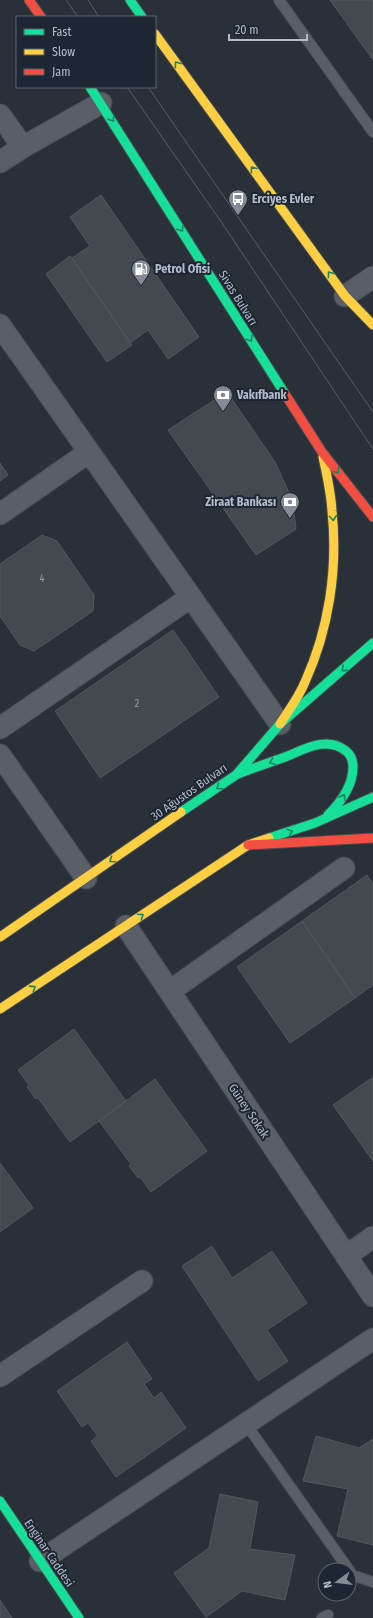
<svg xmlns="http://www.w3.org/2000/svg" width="373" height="1618" viewBox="0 0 373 1618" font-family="'Fira Sans Condensed',sans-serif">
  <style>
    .building { fill: #444950; stroke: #52575f }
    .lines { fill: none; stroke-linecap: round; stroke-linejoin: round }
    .lane-casing { stroke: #484c53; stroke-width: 12 }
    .street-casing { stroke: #484c53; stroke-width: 23 }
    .fast-casing { stroke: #484c53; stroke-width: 11 }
    .slow-casing { stroke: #484c53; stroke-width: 11 }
    .jam-casing { stroke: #484c53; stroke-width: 11 }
    .lane { stroke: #5a5e66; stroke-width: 10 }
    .street { stroke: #5a5e66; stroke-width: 21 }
    .fast { stroke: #16e098; stroke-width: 9 }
    .slow { stroke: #ffcf43; stroke-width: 9 }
    .jam { stroke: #f24e42; stroke-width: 9 }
    .tram { stroke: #595d64; stroke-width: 1 }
    .oneway { stroke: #1a8366 }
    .labels { text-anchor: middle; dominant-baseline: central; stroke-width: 4; stroke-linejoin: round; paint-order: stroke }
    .number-label { font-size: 10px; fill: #989fab }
    .poi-label { font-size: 12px; font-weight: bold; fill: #b4bcc9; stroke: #1d2633; text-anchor: start }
    .street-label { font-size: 12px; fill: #b4bcc9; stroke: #1d2633 }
  </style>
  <rect width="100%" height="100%" fill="#2a3038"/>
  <path class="building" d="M 330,0 L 373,0 L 373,60 Z
    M 101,195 L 199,337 L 168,359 L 148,330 L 130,343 L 72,258 L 90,246 L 70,217 Z
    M 70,256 L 132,345 L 107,362 L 46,274 Z
    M 227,392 L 275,462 L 290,495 L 294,512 L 296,529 L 256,555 L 168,430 Z
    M 0,463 L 8,475 L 0,481 Z
    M 42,535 L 57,541 L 94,595 L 93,611 L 34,651 L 20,645 L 0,616 L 0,564 Z
    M 173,630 L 219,697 L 100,778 L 55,711 Z
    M 367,875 L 373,884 L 373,985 L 355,998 L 302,921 Z
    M 302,921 L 355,998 L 290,1043 L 237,967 Z
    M 74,1029 L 126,1101 L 70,1142 L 38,1098 L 36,1099 L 27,1087 L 29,1085 L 18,1070 Z
    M 373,1077 L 373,1161 L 333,1105 Z
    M 155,1079 L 207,1151 L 151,1192 L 140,1177 L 138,1178 L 129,1166 L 131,1164 L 99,1121 Z
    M 0,1163 L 33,1208 L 0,1232 Z
    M 212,1246 L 232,1278 L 272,1251 L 307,1303 L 267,1330 L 288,1361 L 258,1381 L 182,1266 Z
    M 127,1342 L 152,1379 L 144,1384 L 154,1398 L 161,1392 L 186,1428 L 116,1477 L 91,1441 L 98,1436 L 88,1423 L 82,1427 L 57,1391 Z
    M 316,1436 L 359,1448 L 373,1439 L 373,1545 L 337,1536 L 348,1489 L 303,1481 Z
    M 220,1494 L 258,1502 L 250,1549 L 295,1555 L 285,1600 L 242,1591 L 206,1617 L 174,1573 L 209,1548 Z
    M 0,1600 L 12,1618 L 0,1618 Z"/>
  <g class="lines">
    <g class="lane-casing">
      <path id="lane" d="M 279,0 L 373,132
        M 246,1424 L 349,1570
        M 349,1570 L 352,1575 L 373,1582
        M 322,1618 L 328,1615"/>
    </g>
    <g class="street-casing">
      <path id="street" d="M 0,115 L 23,147
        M 0,162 L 23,147 L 101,103
        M 345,296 L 373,277
        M 0,325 L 280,724
        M 0,514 L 89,452
        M 0,728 L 191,597
        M 0,755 L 86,878
        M 126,926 L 373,1296
        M 170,991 L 344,868
        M 346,1256 L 373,1237
        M 0,1376 L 142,1281
        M 40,1561 L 373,1339"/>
    </g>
    <g class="fast-casing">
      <path id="fast" d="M 130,0 L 142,17
        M 90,87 L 285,394
        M 238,774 C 253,768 269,763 285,757 C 303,750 327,735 346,751 C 351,755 353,761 353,767 C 353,786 341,802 328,815
        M 181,812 L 236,775 L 280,724 L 373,643
        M 269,838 L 315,823 L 373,797
        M 0,1501 L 79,1618"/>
    </g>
    <g class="slow-casing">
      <path id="slow" d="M 155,34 L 345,296 L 373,325
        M 280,724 C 289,710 299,697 305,682 C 329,629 338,569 332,511 C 331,493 327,475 323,457
        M 0,937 L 181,812
        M 0,1009 L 248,845 L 269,838"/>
    </g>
    <g class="jam-casing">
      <path id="jam" d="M 29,0 L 41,17
        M 285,394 L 322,452 L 373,517
        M 248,845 L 373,838"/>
    </g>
    <use href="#lane" class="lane"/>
    <use href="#street" class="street"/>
    <use href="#fast" class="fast"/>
    <use href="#slow" class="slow"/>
    <use href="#jam" class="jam"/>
    <path class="tram" d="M 66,0 L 78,17
      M 88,0 L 99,17
      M 127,87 L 222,223 L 373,449
      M 148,87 L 373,412"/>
  </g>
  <defs><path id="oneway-chevron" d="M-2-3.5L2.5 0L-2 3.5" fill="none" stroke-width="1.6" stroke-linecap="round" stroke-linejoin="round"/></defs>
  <g class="oneway">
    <use href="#oneway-chevron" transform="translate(177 64) rotate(-126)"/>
    <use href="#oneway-chevron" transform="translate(112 119) rotate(58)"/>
    <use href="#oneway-chevron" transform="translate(253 169) rotate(-126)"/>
    <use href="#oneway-chevron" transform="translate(181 229) rotate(58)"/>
    <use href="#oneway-chevron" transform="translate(330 274) rotate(-126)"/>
    <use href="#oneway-chevron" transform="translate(250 339) rotate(58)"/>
    <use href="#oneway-chevron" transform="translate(337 471) rotate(52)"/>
    <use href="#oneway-chevron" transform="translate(333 518) rotate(85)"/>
    <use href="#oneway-chevron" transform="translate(344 669) rotate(139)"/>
    <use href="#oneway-chevron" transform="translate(272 762) rotate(160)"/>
    <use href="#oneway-chevron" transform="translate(219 787) rotate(145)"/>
    <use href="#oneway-chevron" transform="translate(343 797) rotate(-59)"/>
    <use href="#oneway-chevron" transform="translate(290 832) rotate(-18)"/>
    <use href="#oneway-chevron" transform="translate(112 860) rotate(145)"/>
    <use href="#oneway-chevron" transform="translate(141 916) rotate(-34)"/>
    <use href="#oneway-chevron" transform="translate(33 988) rotate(-33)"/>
  </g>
  <defs>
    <g id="bus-pin" transform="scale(1)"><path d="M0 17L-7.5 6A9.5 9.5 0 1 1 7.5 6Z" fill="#848b96" stroke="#1d2633"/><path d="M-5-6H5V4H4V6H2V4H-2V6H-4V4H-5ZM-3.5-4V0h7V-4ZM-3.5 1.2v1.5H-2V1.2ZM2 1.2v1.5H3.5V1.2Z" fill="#fff"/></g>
    <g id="fuel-pin" transform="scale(1)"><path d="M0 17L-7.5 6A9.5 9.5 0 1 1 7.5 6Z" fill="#848b96" stroke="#1d2633"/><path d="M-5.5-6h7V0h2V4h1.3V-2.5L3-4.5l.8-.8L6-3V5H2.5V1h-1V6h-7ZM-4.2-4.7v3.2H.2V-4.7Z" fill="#fff"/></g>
    <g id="bank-pin" transform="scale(1)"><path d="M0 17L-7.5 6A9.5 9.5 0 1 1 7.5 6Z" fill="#848b96" stroke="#1d2633"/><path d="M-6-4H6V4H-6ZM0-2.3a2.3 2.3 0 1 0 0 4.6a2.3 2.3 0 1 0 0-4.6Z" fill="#fff"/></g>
  </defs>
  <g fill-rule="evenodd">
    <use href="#bus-pin" x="238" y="199"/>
    <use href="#fuel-pin" x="141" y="269"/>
    <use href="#bank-pin" x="223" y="395"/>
    <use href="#bank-pin" x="290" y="502"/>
  </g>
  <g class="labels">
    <g class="number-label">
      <text x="42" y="579">4</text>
      <text x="137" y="704">2</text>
    </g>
    <g class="poi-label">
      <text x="252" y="199">Erciyes Evler</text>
      <text x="155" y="269">Petrol Ofisi</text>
      <text x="237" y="395">Vakıfbank</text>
      <text x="276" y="502" text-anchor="end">Ziraat Bankası</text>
    </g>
    <g class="street-label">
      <text transform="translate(238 298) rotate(58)">Sivas Bulvarı</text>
      <text transform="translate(189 792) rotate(-35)">30 Ağustos Bulvarı</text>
      <text transform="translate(249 1111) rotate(56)">Güney Sokak</text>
      <text transform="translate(49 1553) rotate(56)">Enginar Caddesi</text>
    </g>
  </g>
  <rect x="16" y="16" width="140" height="72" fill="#1d2633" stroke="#59626f"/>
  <rect x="24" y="29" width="20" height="6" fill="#16e098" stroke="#59626f"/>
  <text x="52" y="36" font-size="12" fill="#b4bcc9">Fast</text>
  <rect x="24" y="49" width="20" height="6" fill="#ffcf43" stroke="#59626f"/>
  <text x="52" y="56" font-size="12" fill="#b4bcc9">Slow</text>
  <rect x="24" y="69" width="20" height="6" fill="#f24e42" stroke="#59626f"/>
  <text x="52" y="76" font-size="12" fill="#b4bcc9">Jam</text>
  <g transform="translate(337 1582) rotate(255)"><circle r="19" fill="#1d2633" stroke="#59626f"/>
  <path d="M0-3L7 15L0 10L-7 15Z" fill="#848b96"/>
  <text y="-6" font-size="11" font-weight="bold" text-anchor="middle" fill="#b4bcc9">N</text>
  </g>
  <path d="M229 34v6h78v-6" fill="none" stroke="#b4bcc9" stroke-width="2"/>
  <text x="235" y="34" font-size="12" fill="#b4bcc9" stroke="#1d2633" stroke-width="3" paint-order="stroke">20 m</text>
</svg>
